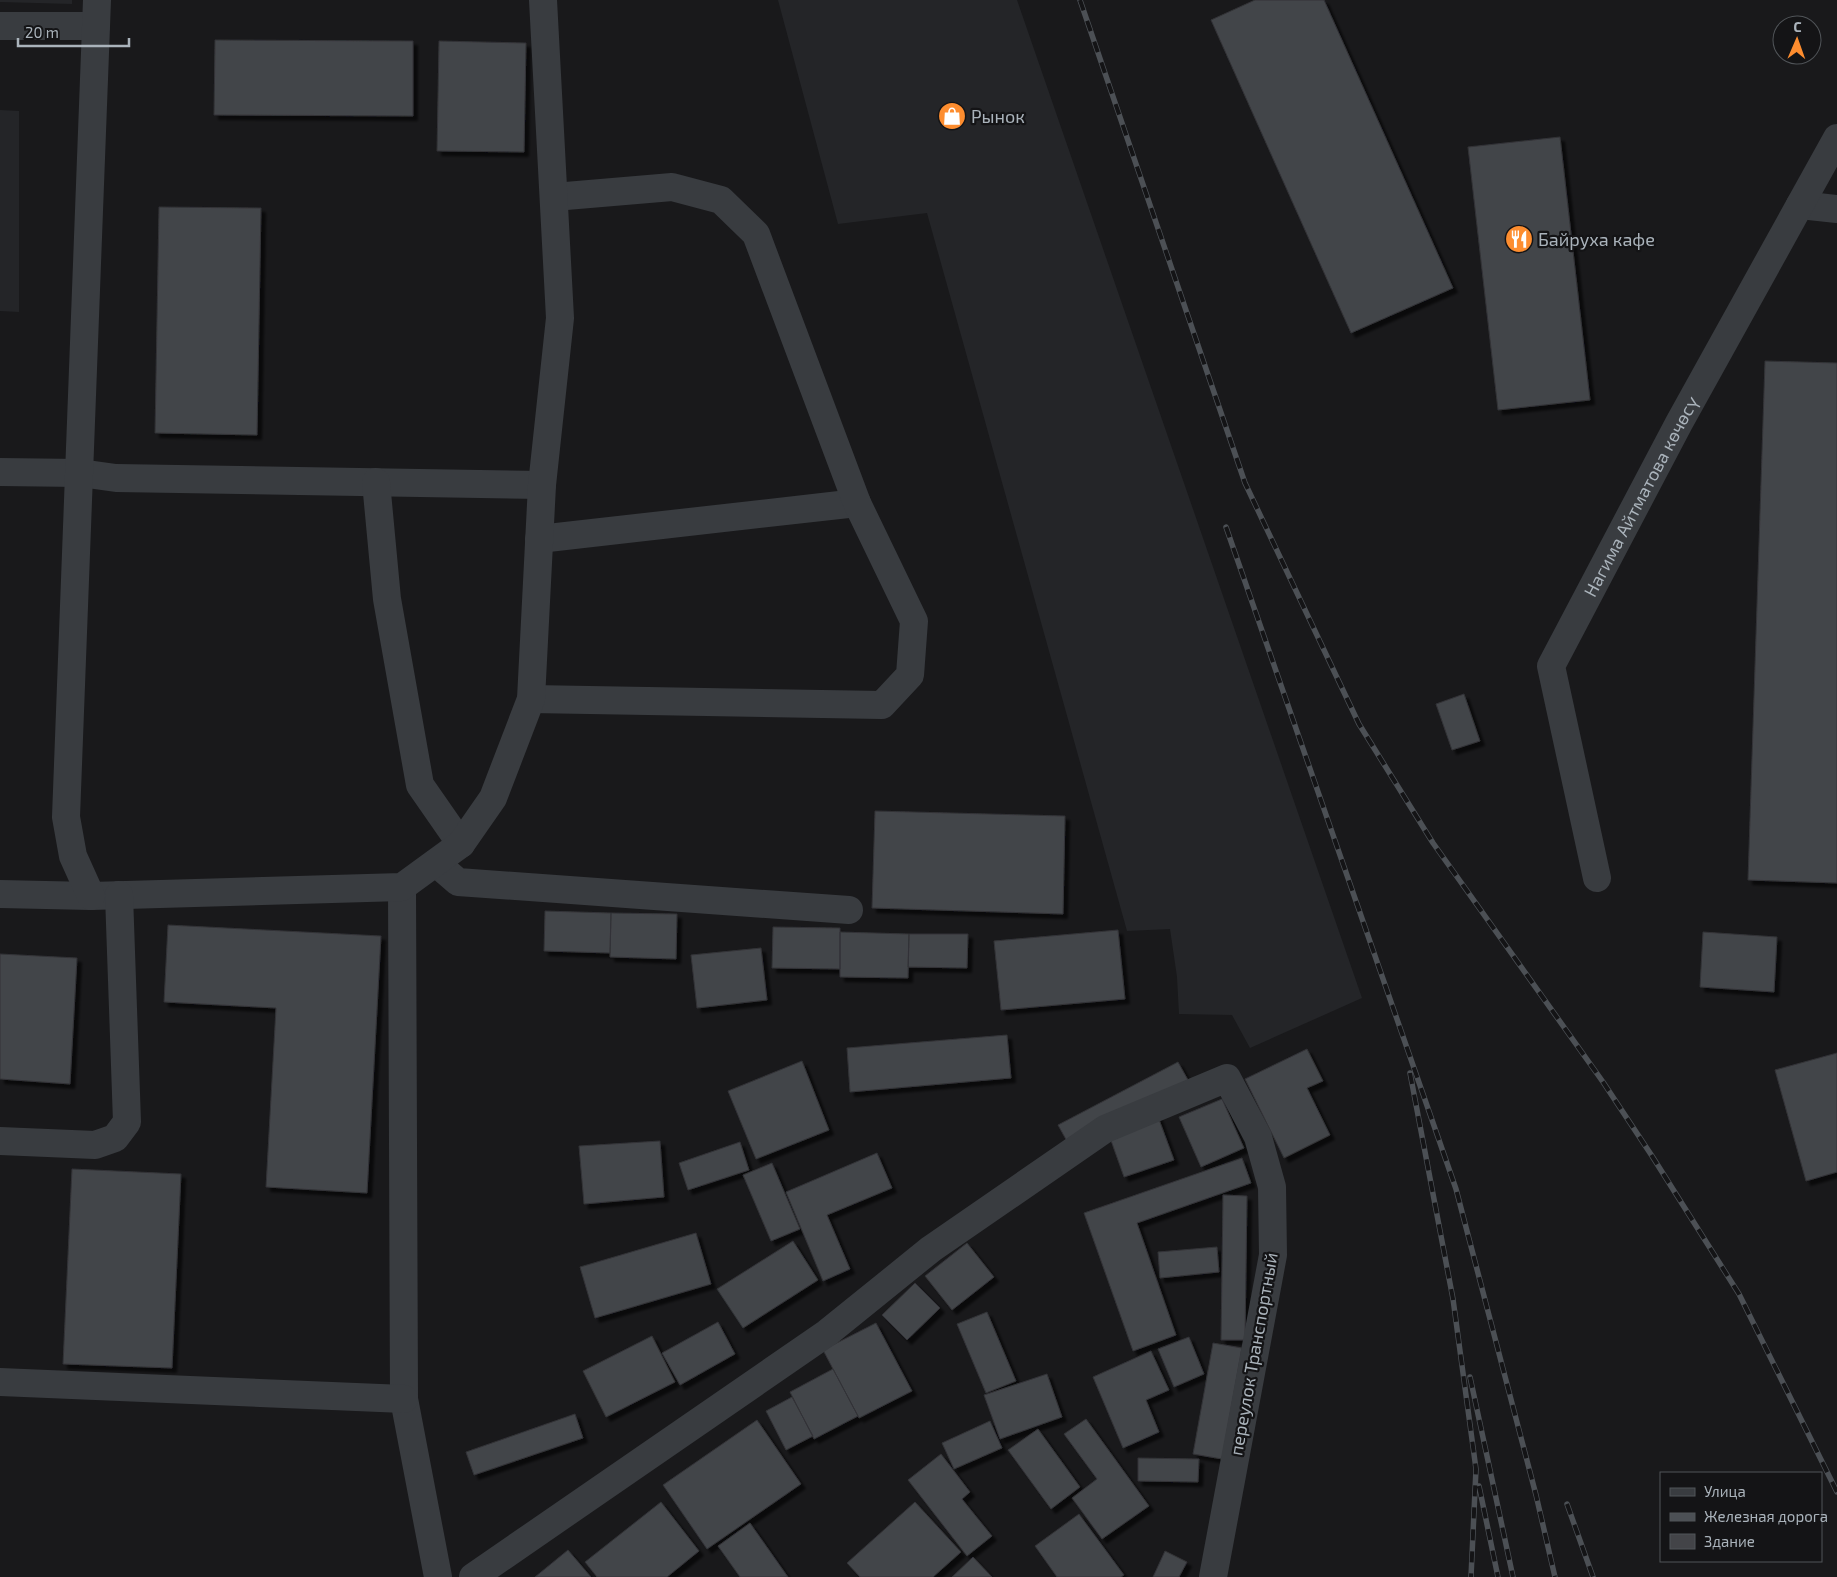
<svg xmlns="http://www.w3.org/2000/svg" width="1837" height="1577" viewBox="0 0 1837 1577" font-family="'Exo 2',sans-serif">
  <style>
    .built { fill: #242528 }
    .building { fill: #434448; stroke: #323337; filter: url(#shadow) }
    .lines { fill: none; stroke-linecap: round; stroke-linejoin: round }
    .minor { stroke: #393c40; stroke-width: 28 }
    .rail-casing { stroke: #4c5055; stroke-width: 5.5 }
    .rail { stroke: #141416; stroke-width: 4; stroke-dasharray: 11; stroke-linecap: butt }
    .labels { text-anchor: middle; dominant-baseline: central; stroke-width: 4.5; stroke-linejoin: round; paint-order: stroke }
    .poi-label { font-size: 18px; fill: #aab3bb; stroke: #141416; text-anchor: start }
    .street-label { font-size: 18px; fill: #aab3bb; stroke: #141416 }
  </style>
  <defs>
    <filter id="shadow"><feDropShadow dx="4.5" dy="4.5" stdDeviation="1" flood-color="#0009"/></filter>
  </defs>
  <rect width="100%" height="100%" fill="#19191b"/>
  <path class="built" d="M 0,0 L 72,0 L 72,4 L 0,2 Z
    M 778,0 L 1017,0 L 1362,998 L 1250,1048 L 1232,1015 L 1179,1014 L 1177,977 L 1170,929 L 1127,931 L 927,213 L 838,224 Z
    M 0,110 L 19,111 L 19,312 L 0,311 Z"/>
  <path class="building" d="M 1255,0 L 1324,0 L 1453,288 L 1351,333 L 1211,20 Z
    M 215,40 L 413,41 L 413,116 L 214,115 Z
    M 439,41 L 526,43 L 524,152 L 437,151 Z
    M 1560,137 L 1590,400 L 1498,410 L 1468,147 Z
    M 159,207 L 261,208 L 257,435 L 155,433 Z
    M 1765,361 L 1837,363 L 1837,883 L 1748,880 Z
    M 1464,694 L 1480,741 L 1452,750 L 1436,704 Z
    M 875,811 L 1065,816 L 1063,914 L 872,908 Z
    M 545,911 L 611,913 L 610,953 L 544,951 Z
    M 611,913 L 677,914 L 676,959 L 610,957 Z
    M 168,925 L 381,936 L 367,1193 L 266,1187 L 276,1008 L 164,1002 Z
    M 773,927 L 840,928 L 840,969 L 772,968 Z
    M 1118,930 L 1125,999 L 1001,1010 L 994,941 Z
    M 840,932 L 909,934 L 908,978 L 840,977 Z
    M 1703,932 L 1777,937 L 1774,992 L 1700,987 Z
    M 909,934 L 968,934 L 967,968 L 908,967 Z
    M 761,948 L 767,1000 L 697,1008 L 691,955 Z
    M 0,954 L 77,958 L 70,1084 L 0,1079 Z
    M 1007,1035 L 1011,1078 L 850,1092 L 847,1048 Z
    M 1307,1049 L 1323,1081 L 1307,1088 L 1330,1135 L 1284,1158 L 1245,1079 Z
    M 1837,1053 L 1837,1172 L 1806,1181 L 1775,1070 Z
    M 802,1061 L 829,1130 L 756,1159 L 728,1091 Z
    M 1178,1062 L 1188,1080 L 1068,1143 L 1058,1125 Z
    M 1222,1099 L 1244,1148 L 1201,1167 L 1179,1117 Z
    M 1157,1114 L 1174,1160 L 1124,1177 L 1108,1132 Z
    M 660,1141 L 664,1197 L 584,1204 L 579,1146 Z
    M 740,1142 L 749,1170 L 688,1190 L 679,1163 Z
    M 877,1153 L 892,1188 L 827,1215 L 850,1269 L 823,1281 L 786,1192 Z
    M 1242,1158 L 1251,1183 L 1137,1223 L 1176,1335 L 1133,1351 L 1084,1213 Z
    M 772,1163 L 800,1229 L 771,1241 L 743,1175 Z
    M 72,1169 L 181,1174 L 172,1368 L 63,1364 Z
    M 1223,1195 L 1247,1196 L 1245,1340 L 1221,1340 Z
    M 696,1233 L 711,1284 L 595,1318 L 580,1267 Z
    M 793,1241 L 818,1280 L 743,1328 L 717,1289 Z
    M 967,1243 L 994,1277 L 952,1310 L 925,1276 Z
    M 1217,1247 L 1219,1272 L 1160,1278 L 1158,1252 Z
    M 915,1283 L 940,1308 L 907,1340 L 882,1315 Z
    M 987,1312 L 1016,1381 L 986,1393 L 957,1324 Z
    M 718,1322 L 735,1354 L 680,1385 L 662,1353 Z
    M 876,1323 L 912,1391 L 859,1418 L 823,1350 Z
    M 652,1336 L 675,1382 L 606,1417 L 583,1371 Z
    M 1189,1337 L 1204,1374 L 1174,1387 L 1158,1349 Z
    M 1213,1343 L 1242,1348 L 1222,1459 L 1193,1454 Z
    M 1151,1351 L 1169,1390 L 1146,1400 L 1159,1432 L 1123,1448 L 1093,1377 Z
    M 833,1369 L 858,1416 L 814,1439 L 790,1392 Z
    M 1047,1374 L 1062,1417 L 1000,1439 L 984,1395 Z
    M 792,1397 L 813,1436 L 786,1450 L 766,1411 Z
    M 575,1414 L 583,1438 L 474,1475 L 466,1452 Z
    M 1086,1419 L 1149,1506 L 1102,1539 L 1072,1498 L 1097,1479 L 1064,1434 Z
    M 757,1420 L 801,1484 L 707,1549 L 663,1485 Z
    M 990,1421 L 1002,1448 L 954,1469 L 942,1443 Z
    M 1038,1429 L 1080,1487 L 1051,1509 L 1008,1450 Z
    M 941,1454 L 970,1492 L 962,1499 L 992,1536 L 967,1556 L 908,1480 Z
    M 1138,1458 L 1199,1459 L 1198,1482 L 1138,1481 Z
    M 661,1502 L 699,1551 L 667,1577 L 597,1577 L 585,1562 Z
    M 915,1502 L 961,1552 L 933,1577 L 860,1577 L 847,1563 Z
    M 1079,1514 L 1124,1575 L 1121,1577 L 1057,1577 L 1035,1546 Z
    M 750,1523 L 788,1577 L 740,1577 L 718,1546 Z
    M 568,1550 L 591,1577 L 535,1577 Z
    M 1165,1551 L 1187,1562 L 1179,1577 L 1153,1577 Z
    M 973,1557 L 992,1577 L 952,1577 Z"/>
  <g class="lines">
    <g class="minor">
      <path d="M 0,26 L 96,26"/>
      <path d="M 1800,205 L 1837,209"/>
      <path d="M 0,472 L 80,473 L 116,478 L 542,485"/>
      <path d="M 376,482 L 387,599 L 420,785 L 461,844"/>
      <path d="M 539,539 L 857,503"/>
      <path d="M 531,699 L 882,705 L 910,675 L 914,621 L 857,503 L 756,234 L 721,200 L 672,187 L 554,197"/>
      <path d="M 436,863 L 458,882 L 849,910"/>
      <path id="s1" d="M 1597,878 L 1551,666 L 1679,423 L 1837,138"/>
      <path d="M 402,887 L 404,1399 L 438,1577"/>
      <path d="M 0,894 L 91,896 L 402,887 L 461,844 L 493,798 L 531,699 L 542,485 L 560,318 L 543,0"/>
      <path d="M 91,896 L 73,856 L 66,817 L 97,0"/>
      <path d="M 0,1141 L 95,1145 L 115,1138 L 127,1122 L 119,895"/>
      <path d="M 0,1382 L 404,1399"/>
      <path d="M 473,1577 L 827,1333 L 931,1249 L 1105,1129 L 1227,1078 L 1258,1137 L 1272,1187 L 1273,1255 L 1213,1577"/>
    </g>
    <g class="rail-casing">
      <path id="rail" d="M 1080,0 L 1245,483 L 1359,724 L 1433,843 L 1603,1082 L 1652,1156 L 1739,1294 L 1837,1492
        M 1226,527 L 1456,1189 L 1536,1495 L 1555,1577
        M 1410,1073 L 1453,1299 L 1476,1469 L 1471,1577
        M 1470,1377 L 1513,1577
        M 1479,1486 L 1498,1577
        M 1567,1504 L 1593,1577"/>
    </g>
    <use href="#rail" class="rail"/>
  </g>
  <defs>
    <g id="shop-disc" transform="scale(1.4375)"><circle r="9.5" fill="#fd8d2f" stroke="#141416"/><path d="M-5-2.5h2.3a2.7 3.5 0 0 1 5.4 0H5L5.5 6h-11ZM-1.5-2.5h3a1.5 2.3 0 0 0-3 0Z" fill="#fff"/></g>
    <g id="restaurant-disc" transform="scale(1.4375)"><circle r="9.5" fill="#fd8d2f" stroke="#141416"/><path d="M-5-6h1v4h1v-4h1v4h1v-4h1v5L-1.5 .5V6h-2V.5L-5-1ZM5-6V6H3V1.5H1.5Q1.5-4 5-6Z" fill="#fff"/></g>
  </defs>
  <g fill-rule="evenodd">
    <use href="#shop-disc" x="952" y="116"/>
    <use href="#restaurant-disc" x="1519" y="239"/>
  </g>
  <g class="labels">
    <g class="poi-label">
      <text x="971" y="116">Рынок</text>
      <text x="1538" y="239">Байруха кафе</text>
    </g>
    <g class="street-label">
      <text stroke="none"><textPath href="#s1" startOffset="409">Нагима Айтматова көчөсү</textPath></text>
      <text transform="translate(1253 1354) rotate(-80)">переулок Транспортный</text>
    </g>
  </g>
  <rect x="1660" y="1472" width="162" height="90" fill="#141416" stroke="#505458"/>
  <rect x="1670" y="1488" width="25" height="8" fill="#393c40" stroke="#505458"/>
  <text x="1704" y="1497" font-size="15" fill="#aab3bb">Улица</text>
  <rect x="1670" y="1513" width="25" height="8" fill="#4c5055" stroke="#505458"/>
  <text x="1704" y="1522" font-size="15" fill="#aab3bb">Железная дорога</text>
  <rect x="1670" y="1534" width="25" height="15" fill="#434448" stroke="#505458"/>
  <text x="1704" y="1547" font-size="15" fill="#aab3bb">Здание</text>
  <g transform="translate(1797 40) rotate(2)"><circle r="24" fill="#141416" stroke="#505458"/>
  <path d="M0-4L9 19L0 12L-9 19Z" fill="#fd8d2f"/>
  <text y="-8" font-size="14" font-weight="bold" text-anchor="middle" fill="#aab3bb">С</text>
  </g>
  <path d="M18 38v8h111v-8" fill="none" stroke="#aab3bb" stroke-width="2.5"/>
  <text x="25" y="38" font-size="15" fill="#aab3bb" stroke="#141416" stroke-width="4" paint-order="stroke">20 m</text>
</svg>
